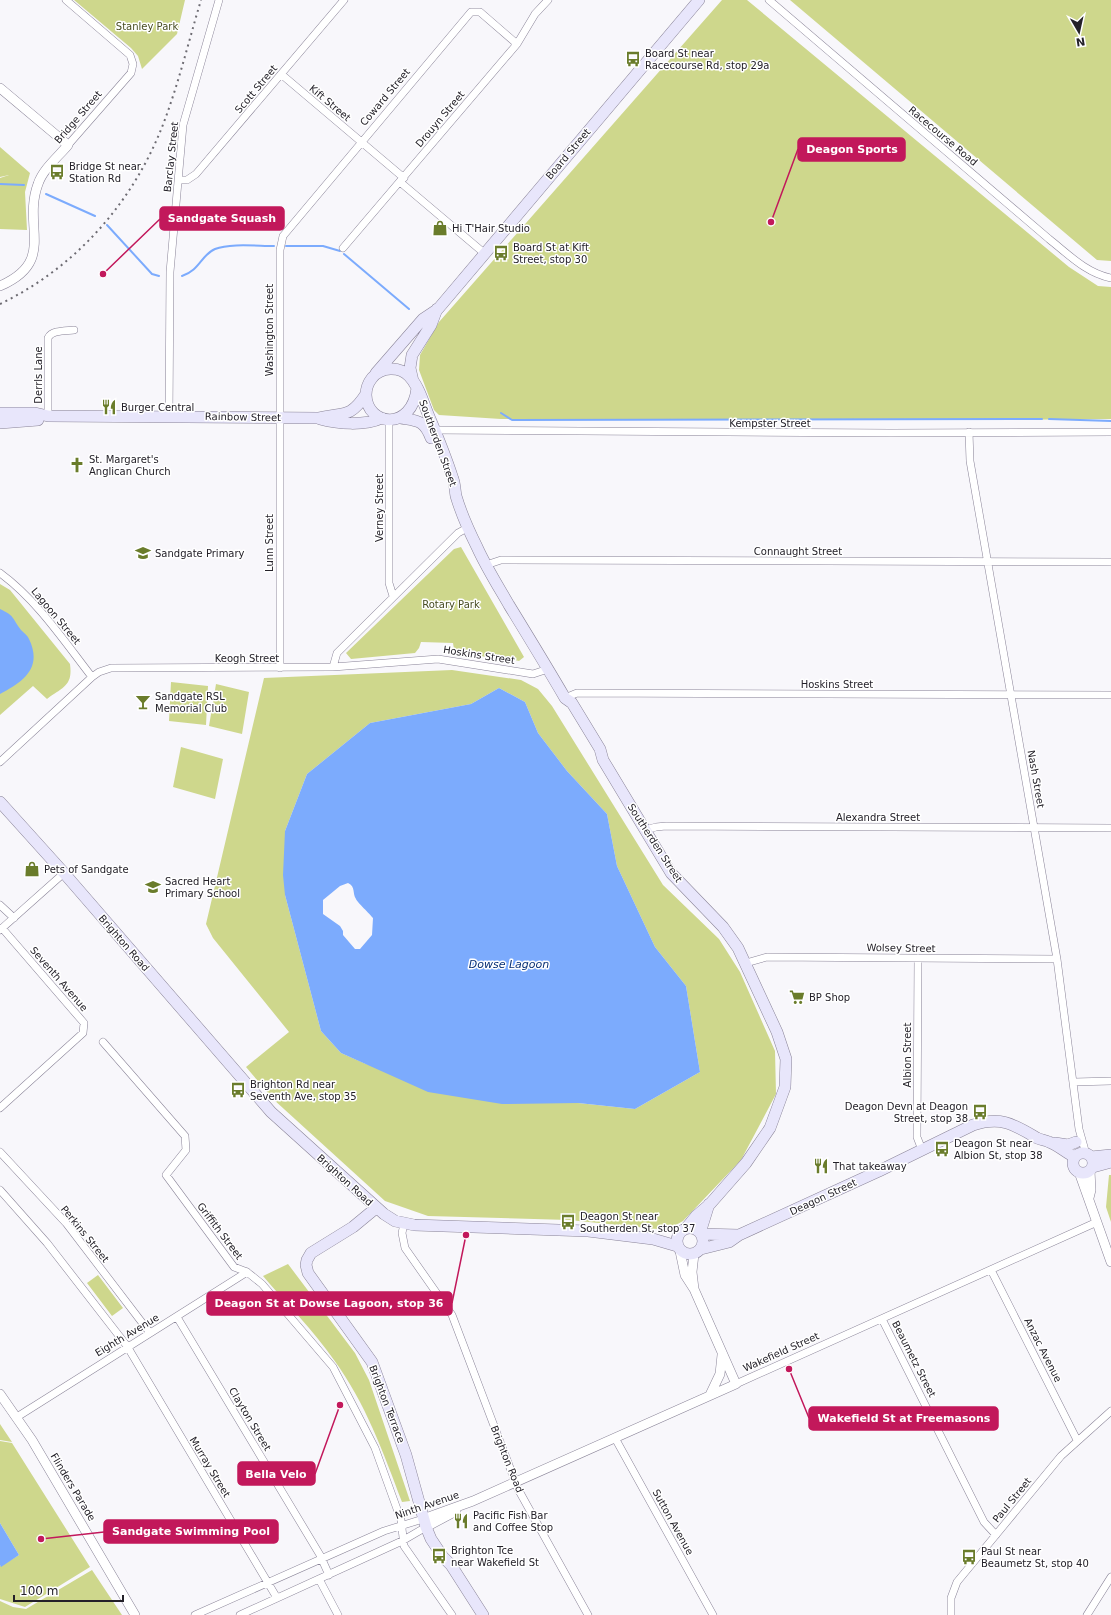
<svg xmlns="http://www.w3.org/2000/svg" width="1111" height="1615" viewBox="0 0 1111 1615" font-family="'DejaVu Sans',sans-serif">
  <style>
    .green { fill: #ced78c; fill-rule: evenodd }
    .water { fill: #7cabfd; fill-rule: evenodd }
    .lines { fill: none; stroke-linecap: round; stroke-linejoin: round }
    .stream { stroke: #7cabfd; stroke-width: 2 }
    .minor-casing { stroke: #8a8498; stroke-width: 8 }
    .tertiary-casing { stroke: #8a8498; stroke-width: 10 }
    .secondary-casing { stroke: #8a8498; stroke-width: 12 }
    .minor { stroke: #fff; stroke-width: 7 }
    .tertiary { stroke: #fff; stroke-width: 9 }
    .secondary { stroke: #e8e6fb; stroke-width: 11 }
    .rail { stroke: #6d6b72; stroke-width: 2; stroke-dasharray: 2 4; stroke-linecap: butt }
    .labels { text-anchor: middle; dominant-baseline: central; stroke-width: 3; stroke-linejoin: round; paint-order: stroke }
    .park-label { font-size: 10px; fill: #474c21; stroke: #fff }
    .poi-label { font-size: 10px; fill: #242129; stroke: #fff; text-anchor: start }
    .street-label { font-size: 10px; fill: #242129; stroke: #fff }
    .water-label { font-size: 11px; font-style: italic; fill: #083076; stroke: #fff }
    .leader { fill: none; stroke: #c2185b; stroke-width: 1.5 }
    .callout-dot { fill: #c2185b; stroke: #fff; stroke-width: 1.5 }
    .callout { fill: #c2185b; stroke: #c2185b; stroke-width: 1.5 }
    .callout-label { font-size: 11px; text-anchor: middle; font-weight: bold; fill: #fff }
  </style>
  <rect width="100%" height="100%" fill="#f8f7fb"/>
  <path class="green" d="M 74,0 L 185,0 L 177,34 L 142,69 L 138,56 L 131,48 Z
    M 722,0 L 747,0 L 1069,267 L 1098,286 L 1111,287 L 1111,419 L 973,420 L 501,419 L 439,415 L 434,410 L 419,370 L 420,355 L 439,322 Z
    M 790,0 L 1111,0 L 1111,261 L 1097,260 Z
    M 0,147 L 30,173 L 25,192 L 27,230 L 0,229 L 0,178 L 9,175 L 0,177 Z
    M 461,547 L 524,657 L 519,661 L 496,656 L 492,658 L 458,652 L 454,649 L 453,643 L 421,642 L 419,648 L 415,653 L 351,659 L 346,653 L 454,549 Z
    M 0,584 L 10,590 L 70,664 C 73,686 63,687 47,699 L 33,686 L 0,715 Z
    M 452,670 L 521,680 L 538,689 L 552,706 L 663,885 L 719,939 L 740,972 L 775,1051 L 776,1094 L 741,1160 L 683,1221 L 667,1230 L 569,1220 L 428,1216 L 385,1201 L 273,1099 L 246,1067 L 289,1032 L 213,938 L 206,924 L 264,678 ZM 499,688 L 525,702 L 538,733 L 567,771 L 607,814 L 617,866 L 655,947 L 686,986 L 700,1072 L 635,1109 L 578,1103 L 366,1064 L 341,1053 L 321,1031 L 285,895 L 285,831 L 307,774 L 370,723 L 471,704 Z
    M 171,682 L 208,686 L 206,725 L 169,721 Z
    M 216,684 L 249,692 L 242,734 L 209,726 Z
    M 181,747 L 223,759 L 215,799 L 173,787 Z
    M 1109,1175 L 1111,1175 L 1111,1222 L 1106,1207 Z
    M 288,1264 L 355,1353 L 369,1380 L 410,1501 L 402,1502 C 383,1452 366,1404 334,1360 C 314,1331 286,1303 263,1276 Z
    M 98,1275 L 123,1308 L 112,1316 L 87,1283 Z
    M 0,1424 L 12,1442 L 0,1440 Z
    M 0,1441 L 12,1443 L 90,1567 L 25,1607 L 0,1599 L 0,1565 L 1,1566 L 19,1555 L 0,1523 Z
    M 92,1570 L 122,1615 L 0,1615 L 0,1601 L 13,1607 L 26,1609 Z"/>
  <path class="water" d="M 0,609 C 15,616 12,618 21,630 C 24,633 28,636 29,639 C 43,668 23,682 0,694 Z
    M 499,688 L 525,702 L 538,733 L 567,771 L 607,814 L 617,866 L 655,947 L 686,986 L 700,1072 L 635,1109 L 578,1103 L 502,1104 L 428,1092 L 341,1053 L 321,1031 L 285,895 L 283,875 L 285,831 L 307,774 L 370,723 L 471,704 ZM 348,883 C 356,887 352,893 356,899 C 357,902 370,914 373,918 L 372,935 L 360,949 L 355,949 L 343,935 L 343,931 L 340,926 L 323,914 L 323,900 L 340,886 Z
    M 0,1523 L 19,1555 L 1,1567 L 0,1565 Z"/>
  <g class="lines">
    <path class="stream" d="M 0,184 L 24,185
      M 46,194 L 95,216
      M 107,225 L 152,274 L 159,276
      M 286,246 L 323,246 L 340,251
      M 344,254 L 409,309
      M 182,276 C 200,270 201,255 215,249 C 230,243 257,246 274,246
      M 501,413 L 512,420 L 1042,419
      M 1049,419 L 1111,421"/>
    <g class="minor-casing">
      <path id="minor" d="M 66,0 L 130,55 L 133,64 L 131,73 L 68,145
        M 769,0 L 1049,239 C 1068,254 1086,273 1111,278
        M 281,74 L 404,178
        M 178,180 L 187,180 L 196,174 L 344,0
        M 400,182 L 484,253
        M 343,248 L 517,44 L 535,14 L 548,0
        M 48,416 L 48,338 C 52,330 65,331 74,330
        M 169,417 L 170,272 L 183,125 L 219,0
        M 389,419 L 389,583 L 393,596
        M 431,430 L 891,433 L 1111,432
        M 969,432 L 970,461 L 1057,959 L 1079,1129 L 1086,1154
        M 486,565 L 501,560 L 1111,562
        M 0,573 C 37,600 64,641 92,677
        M 333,667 L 337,653 L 458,533 L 469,527
        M 280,668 L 280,250 L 283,236 L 471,12 L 480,12 L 517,44
        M 565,698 L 577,693 L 1111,695
        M 0,762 L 92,677 L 99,672 L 111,668 L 333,667 L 438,659 L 533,674 L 548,669
        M 645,830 L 656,827 L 666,826 L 1111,828
        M 0,905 L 14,918
        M 0,930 L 64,873
        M 918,958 L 917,1137 L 922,1150
        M 746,963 L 767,957 L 1057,959
        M 103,1042 L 185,1136 L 186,1150 L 166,1175 L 234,1267 L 247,1272 L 262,1284 L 333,1367 L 375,1448 L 401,1520 L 404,1546 L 452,1615
        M 1074,1082 L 1111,1081
        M 0,1108 L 83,1033 L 84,1023 L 2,928
        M 0,1152 L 66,1223 L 150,1333
        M 0,1190 L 47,1243 L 127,1346 L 277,1598
        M 404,1224 L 402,1233 L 405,1248 L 452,1315 L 518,1489 L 588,1615
        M 991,1270 L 1077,1440
        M 177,1317 L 320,1555 L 329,1575
        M 882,1319 L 984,1522 L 996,1535
        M 736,1384 L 1097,1222
        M 17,1417 L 247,1272
        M 615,1438 L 713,1615
        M 319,1579 L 338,1615
        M 195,1615 L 384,1531 L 423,1519
        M 240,1615 L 402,1541 L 426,1527
        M 951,1615 L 951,1598 L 957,1582 L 1061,1456 L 1111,1411
        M 1087,1615 L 1111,1577"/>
    </g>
    <g class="tertiary-casing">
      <path id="tertiary" d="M 0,88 L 68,145 C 58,157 43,169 38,184 C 22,227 57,261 0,286
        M 1079,1172 L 1111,1262
        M 1089,1198 L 1091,1190 L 1090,1171
        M 680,1251 L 685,1275 L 694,1289
        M 0,1394 L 32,1440 L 135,1615
        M 710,1395 L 720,1374 L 722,1355
        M 423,1519 L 473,1501 L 736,1384 L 694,1289 L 692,1272 L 694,1254
        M 426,1527 L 456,1511"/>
    </g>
    <g class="secondary-casing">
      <path id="secondary" d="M 376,373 L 423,319 L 438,309 L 699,0
        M 413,381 L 410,368 L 412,355 L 431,325 L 437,309
        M 417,388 C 412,432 367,426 366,395 C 366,389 368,383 372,378 C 381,367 399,366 409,376 C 419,386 423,402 428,414 C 437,435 446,457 453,479 C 455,484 455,491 456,496 C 461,513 469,531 477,547 C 486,567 498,586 509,605 C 528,636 547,667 565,698 L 572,703 L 600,749 L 603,760 L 671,873 L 723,927 L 738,948 L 777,1032 L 786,1059 L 785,1087 L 770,1128 L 746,1163 L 710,1204 L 696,1216 L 687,1227
        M 0,413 L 35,413 L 48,416 L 318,418 C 343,412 350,419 366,394
        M 401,418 C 418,421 424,420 431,438
        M 320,419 C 338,424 364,426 382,418
        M 0,423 L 38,420
        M 0,802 L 64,873 L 271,1112 L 384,1214 L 395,1221 L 414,1225 L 588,1231 L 653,1239 L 677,1246
        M 1055,1143 L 1068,1145 L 1076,1142
        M1073 1163a10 10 0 1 1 20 0a10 10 0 1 1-20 0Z
        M 1091,1157 L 1111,1155
        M 1093,1167 L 1111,1162
        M 376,1208 L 353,1227 L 311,1253 L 307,1260 L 306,1265 L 308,1273 L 372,1362 L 406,1455 L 426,1527 L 431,1539 L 443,1557 L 451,1565 L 483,1615
        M677 1241a13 13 0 1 1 26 0a13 13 0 1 1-26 0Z
        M 700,1233 L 709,1204
        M 701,1234 L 739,1235
        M 701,1249 L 729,1242 L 739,1235 L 879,1171 L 973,1125 C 1001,1116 1013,1124 1037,1138 C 1041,1140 1045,1140 1049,1142 C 1058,1145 1066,1153 1075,1157"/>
    </g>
    <use href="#minor" class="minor"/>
    <use href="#tertiary" class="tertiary"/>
    <use href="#secondary" class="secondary"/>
    <path class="rail" d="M 0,304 C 77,267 134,201 164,122 C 179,82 189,40 201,0"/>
  </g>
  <defs>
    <g id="bus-bare" transform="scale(1.2)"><path d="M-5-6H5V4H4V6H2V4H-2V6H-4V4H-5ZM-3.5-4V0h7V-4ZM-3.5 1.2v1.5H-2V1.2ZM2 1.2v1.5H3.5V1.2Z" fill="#6a7c2b" stroke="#fff" stroke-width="2.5" paint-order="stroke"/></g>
    <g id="shop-bare" transform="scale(1.2)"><path d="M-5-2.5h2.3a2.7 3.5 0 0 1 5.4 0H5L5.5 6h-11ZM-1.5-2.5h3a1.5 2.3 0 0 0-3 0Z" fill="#6a7c2b" stroke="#fff" stroke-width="2.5" paint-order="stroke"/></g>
    <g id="restaurant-bare" transform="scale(1.2)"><path d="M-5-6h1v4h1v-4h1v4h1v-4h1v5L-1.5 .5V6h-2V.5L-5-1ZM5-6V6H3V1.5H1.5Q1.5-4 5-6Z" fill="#6a7c2b" stroke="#fff" stroke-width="2.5" paint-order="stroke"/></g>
    <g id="church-bare" transform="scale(1.2)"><path d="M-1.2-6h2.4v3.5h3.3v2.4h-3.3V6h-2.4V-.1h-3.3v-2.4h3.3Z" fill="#6a7c2b" stroke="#fff" stroke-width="2.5" paint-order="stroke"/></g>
    <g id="school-bare" transform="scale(1.2)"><path d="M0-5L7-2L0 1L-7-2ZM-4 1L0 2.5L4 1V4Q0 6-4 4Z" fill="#6a7c2b" stroke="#fff" stroke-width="2.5" paint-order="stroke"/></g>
    <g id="bar-bare" transform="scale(1.2)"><path d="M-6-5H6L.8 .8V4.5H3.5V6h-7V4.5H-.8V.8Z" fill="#6a7c2b" stroke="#fff" stroke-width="2.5" paint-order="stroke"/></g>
    <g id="supermarket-bare" transform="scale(1.2)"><path d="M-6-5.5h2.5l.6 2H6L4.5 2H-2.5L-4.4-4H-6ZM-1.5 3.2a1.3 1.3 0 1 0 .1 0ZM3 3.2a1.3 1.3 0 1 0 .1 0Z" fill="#6a7c2b" stroke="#fff" stroke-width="2.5" paint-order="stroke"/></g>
  </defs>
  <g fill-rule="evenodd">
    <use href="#bus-bare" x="633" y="59"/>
    <use href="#bus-bare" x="57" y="172"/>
    <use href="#shop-bare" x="440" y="228"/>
    <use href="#bus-bare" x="501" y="253"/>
    <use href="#restaurant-bare" x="109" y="407"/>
    <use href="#church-bare" x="77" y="465"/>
    <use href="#school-bare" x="143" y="553"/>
    <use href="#bar-bare" x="143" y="702"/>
    <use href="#shop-bare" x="32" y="869"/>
    <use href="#school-bare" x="153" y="887"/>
    <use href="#supermarket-bare" x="797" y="997"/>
    <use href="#bus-bare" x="238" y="1090"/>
    <use href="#bus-bare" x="980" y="1112"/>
    <use href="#bus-bare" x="942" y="1149"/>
    <use href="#restaurant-bare" x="821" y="1166"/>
    <use href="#bus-bare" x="568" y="1222"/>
    <use href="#restaurant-bare" x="461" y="1521"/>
    <use href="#bus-bare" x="439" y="1556"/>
    <use href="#bus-bare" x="969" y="1557"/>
  </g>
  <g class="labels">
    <g class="park-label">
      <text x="147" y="26">Stanley Park</text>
      <text x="451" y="604">Rotary Park</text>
    </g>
    <g class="poi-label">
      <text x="645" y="53">Board St near<tspan x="645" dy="12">Racecourse Rd, stop 29a</tspan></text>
      <text x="69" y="166">Bridge St near<tspan x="69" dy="12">Station Rd</tspan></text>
      <text x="452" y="228">Hi T'Hair Studio</text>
      <text x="513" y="247">Board St at Kift<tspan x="513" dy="12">Street, stop 30</tspan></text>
      <text x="121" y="407">Burger Central</text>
      <text x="89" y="459">St. Margaret's<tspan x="89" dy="12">Anglican Church</tspan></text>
      <text x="155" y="553">Sandgate Primary</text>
      <text x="155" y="696">Sandgate RSL<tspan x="155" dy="12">Memorial Club</tspan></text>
      <text x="44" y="869">Pets of Sandgate</text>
      <text x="165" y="881">Sacred Heart<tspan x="165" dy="12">Primary School</tspan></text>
      <text x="809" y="997">BP Shop</text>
      <text x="250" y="1084">Brighton Rd near<tspan x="250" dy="12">Seventh Ave, stop 35</tspan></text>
      <text x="968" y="1106" text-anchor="end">Deagon Devn at Deagon<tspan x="968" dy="12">Street, stop 38</tspan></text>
      <text x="954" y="1143">Deagon St near<tspan x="954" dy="12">Albion St, stop 38</tspan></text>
      <text x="833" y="1166">That takeaway</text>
      <text x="580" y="1216">Deagon St near<tspan x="580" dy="12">Southerden St, stop 37</tspan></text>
      <text x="473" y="1515">Pacific Fish Bar<tspan x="473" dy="12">and Coffee Stop</tspan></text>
      <text x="451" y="1550">Brighton Tce<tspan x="451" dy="12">near Wakefield St</tspan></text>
      <text x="981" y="1551">Paul St near<tspan x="981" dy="12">Beaumetz St, stop 40</tspan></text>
    </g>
    <g class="street-label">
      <text transform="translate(256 89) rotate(-50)">Scott Street</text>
      <text transform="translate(385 97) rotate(-50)">Coward Street</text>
      <text transform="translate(330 103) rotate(40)">Kift Street</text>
      <text transform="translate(78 117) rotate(-49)">Bridge Street</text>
      <text transform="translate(440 119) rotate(-50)">Drouyn Street</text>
      <text transform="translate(943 136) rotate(40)">Racecourse Road</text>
      <text transform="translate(568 154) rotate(-50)">Board Street</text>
      <text transform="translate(171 157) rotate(-84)">Barclay Street</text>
      <text transform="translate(269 330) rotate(-90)">Washington Street</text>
      <text transform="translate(38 375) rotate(-90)">Derrls Lane</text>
      <text transform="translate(243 417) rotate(1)">Rainbow Street</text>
      <text x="770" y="423">Kempster Street</text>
      <text transform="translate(438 443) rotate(70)">Southerden Street</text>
      <text transform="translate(379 508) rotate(-90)">Verney Street</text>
      <text transform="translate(269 543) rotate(-90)">Lunn Street</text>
      <text x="798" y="551">Connaught Street</text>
      <text transform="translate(56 616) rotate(50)">Lagoon Street</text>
      <text transform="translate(479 655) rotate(9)">Hoskins Street</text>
      <text x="247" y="658">Keogh Street</text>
      <text x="837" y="684">Hoskins Street</text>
      <text transform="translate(1036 779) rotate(80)">Nash Street</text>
      <text x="878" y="817">Alexandra Street</text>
      <text transform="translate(655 843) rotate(57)">Southerden Street</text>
      <text transform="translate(124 943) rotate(49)">Brighton Road</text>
      <text transform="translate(901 948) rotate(1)">Wolsey Street</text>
      <text transform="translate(59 979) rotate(49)">Seventh Avenue</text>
      <text transform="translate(907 1055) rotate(-90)">Albion Street</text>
      <text transform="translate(345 1180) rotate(42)">Brighton Road</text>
      <text transform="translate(823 1197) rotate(-25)">Deagon Street</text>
      <text transform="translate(220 1231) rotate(53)">Griffith Street</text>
      <text transform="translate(85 1234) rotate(51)">Perkins Street</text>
      <text transform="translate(127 1335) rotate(-31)">Eighth Avenue</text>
      <text transform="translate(1043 1350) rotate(63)">Anzac Avenue</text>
      <text transform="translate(781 1352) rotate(-24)">Wakefield Street</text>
      <text transform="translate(914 1359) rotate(63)">Beaumetz Street</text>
      <text transform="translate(387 1404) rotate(69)">Brighton Terrace</text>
      <text transform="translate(250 1419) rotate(59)">Clayton Street</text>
      <text transform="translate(507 1459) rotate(68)">Brighton Road</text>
      <text transform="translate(210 1467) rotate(59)">Murray Street</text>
      <text transform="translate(73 1487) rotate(59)">Flinders Parade</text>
      <text transform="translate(1012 1500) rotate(-51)">Paul Street</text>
      <text transform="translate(427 1505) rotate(-19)">Ninth Avenue</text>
      <text transform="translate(673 1522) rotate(61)">Sutton Avenue</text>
    </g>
    <g class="water-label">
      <text x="509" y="964">Dowse Lagoon</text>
    </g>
  </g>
  <path class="leader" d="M771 222L798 149M103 274L160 219M466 1235L452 1303M789 1369L809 1418M340 1405L315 1474M41 1539L104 1532"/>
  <g class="callout-dot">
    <circle cx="771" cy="222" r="4"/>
    <circle cx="103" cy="274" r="4"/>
    <circle cx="466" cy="1235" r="4"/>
    <circle cx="789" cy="1369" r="4"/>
    <circle cx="340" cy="1405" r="4"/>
    <circle cx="41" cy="1539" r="4"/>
  </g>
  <g class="callout">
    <rect x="798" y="138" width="107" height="23" rx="4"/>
    <rect x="160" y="207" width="124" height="23" rx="4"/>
    <rect x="207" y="1292" width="245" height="23" rx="4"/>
    <rect x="809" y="1407" width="189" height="23" rx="4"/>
    <rect x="238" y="1462" width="77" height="23" rx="4"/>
    <rect x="104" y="1520" width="174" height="23" rx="4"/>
  </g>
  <g class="callout-label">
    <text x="852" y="153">Deagon Sports</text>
    <text x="222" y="222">Sandgate Squash</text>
    <text x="329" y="1307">Deagon St at Dowse Lagoon, stop 36</text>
    <text x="904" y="1422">Wakefield St at Freemasons</text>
    <text x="276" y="1478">Bella Velo</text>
    <text x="191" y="1535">Sandgate Swimming Pool</text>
  </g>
  <g transform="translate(1079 32) rotate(171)" stroke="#ffffff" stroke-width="3" paint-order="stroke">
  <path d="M0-3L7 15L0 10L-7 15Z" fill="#242129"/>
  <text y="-6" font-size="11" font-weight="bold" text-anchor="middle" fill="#242129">N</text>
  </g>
  <path d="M14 1595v6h109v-6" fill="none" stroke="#242129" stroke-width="2"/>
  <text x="20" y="1595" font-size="12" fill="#242129" stroke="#ffffff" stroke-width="3" paint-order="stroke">100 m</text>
</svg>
